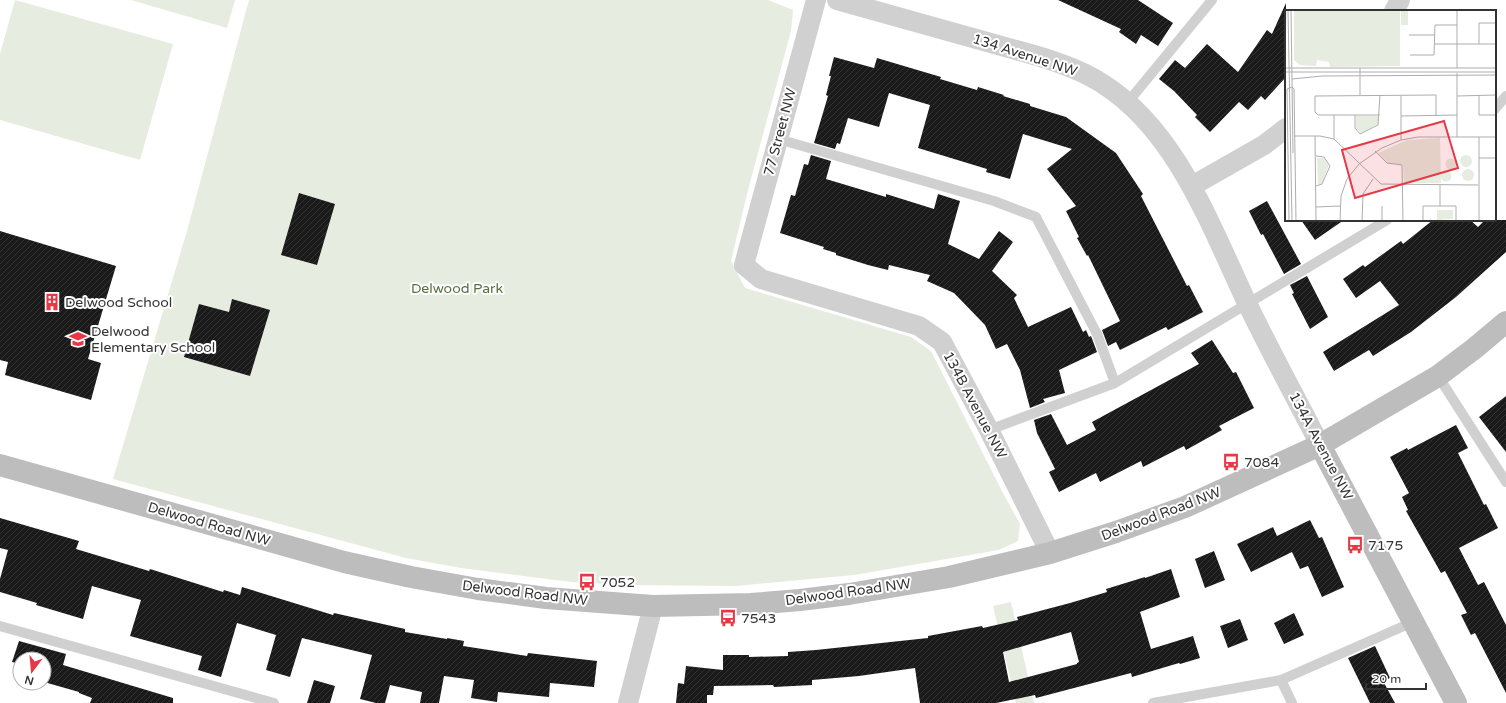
<svg xmlns="http://www.w3.org/2000/svg" width="1506" height="703" viewBox="0 0 1506 703" font-family="'Varela Round',sans-serif">
  <style>
    .green { fill: #e6ecdf }
    .building { fill: url(#building-hatch); fill-rule: evenodd }
    .lines { fill: none; stroke-linecap: round; stroke-linejoin: round }
    .lane { stroke: #d0d0d0; stroke-width: 10 }
    .street { stroke: #d0d0d0; stroke-width: 20 }
    .secondary { stroke: #bdbdbd; stroke-width: 22 }
    .labels { text-anchor: middle; dominant-baseline: central; stroke-width: 4; stroke-linejoin: round; paint-order: stroke }
    .street-label { font-size: 14px; fill: #333; stroke: #fff }
    .park-label { font-size: 14px; fill: #56703f; stroke: #fff }
    .poi-label { font-size: 14px; fill: #333; stroke: #fff; text-anchor: start }
    .inset-road { fill: none; stroke: #adadad; stroke-width: 1 }
    .view { fill: #e63946; fill-opacity: 0.15; stroke: #e63946; stroke-width: 2 }
    .inset-edge { fill: none; stroke: #333; stroke-width: 2 }
  </style>
  <defs>
    <pattern id="building-hatch" width="6" height="6" patternUnits="userSpaceOnUse"><rect width="6" height="6" fill="#1a1a1a"/><path d="M-1 1l2-2M0 6l6-6M5 7l2-2" fill="none" stroke="#333"/></pattern>
  </defs>
  <rect width="100%" height="100%" fill="#fff"/>
  <path class="green" d="M 15,0 L 173,44 L 140,160 L 0,120 L 0,54 Z
    M 131,0 L 235,0 L 227,28 Z
    M 249,0 L 768,0 L 793,10 L 791,31 L 748,190 L 731,261 L 745,288 L 911,337 L 931,351 L 1004,495 L 1020,524 L 1018,541 L 999,550 L 854,575 L 735,586 L 626,585 L 571,582 L 461,568 L 406,558 L 113,479 L 187,231 Z
    M 1011,602 L 1034,703 L 1016,703 L 993,606 Z"/>
  <path class="building" d="M 1058,0 L 1138,0 L 1173,23 L 1158,46 L 1141,35 L 1136,44 L 1119,32 L 1121,29 Z
    M 1286,3 L 1286,77 L 1265,100 L 1261,96 L 1248,110 L 1239,102 L 1210,132 L 1195,117 L 1197,115 L 1174,91 L 1159,79 L 1175,60 L 1185,68 L 1207,44 L 1238,72 L 1267,30 L 1272,34 Z
    M 834,57 L 874,68 L 877,58 L 941,77 L 940,79 L 977,90 L 978,87 L 1004,95 L 1003,96 L 1030,104 L 1030,106 L 1066,117 L 1116,153 L 1143,194 L 1141,196 L 1187,286 L 1189,285 L 1203,312 L 1168,330 L 1166,327 L 1120,350 L 1116,342 L 1108,346 L 1102,330 L 1120,321 L 1088,255 L 1087,256 L 1077,238 L 1079,237 L 1066,211 L 1076,206 L 1047,169 L 1072,149 L 1023,134 L 1010,179 L 986,172 L 987,169 L 918,148 L 930,105 L 889,93 L 879,127 L 848,118 L 840,144 L 837,143 L 835,149 L 814,143 L 828,96 L 826,95 L 831,76 L 829,76 Z
    M 811,155 L 831,161 L 826,179 L 886,197 L 886,194 L 934,209 L 938,194 L 960,201 L 948,244 L 979,259 L 999,231 L 1013,242 L 992,271 L 1017,295 L 1014,298 L 1028,327 L 1071,307 L 1083,332 L 1086,330 L 1089,337 L 1091,336 L 1097,352 L 1059,370 L 1065,393 L 1043,399 L 1045,402 L 1030,408 L 1020,370 L 1007,344 L 996,349 L 985,325 L 954,293 L 927,281 L 930,275 L 889,265 L 888,270 L 868,265 L 836,255 L 836,253 L 823,249 L 824,247 L 780,233 L 791,195 L 795,196 L 804,164 L 808,165 Z
    M 299,193 L 335,204 L 317,265 L 281,255 Z
    M 1267,201 L 1301,264 L 1284,274 L 1263,234 L 1261,235 L 1249,211 Z
    M 1301,220 L 1344,220 L 1315,240 Z
    M 1433,220 L 1470,220 L 1478,227 L 1485,220 L 1506,220 L 1506,252 L 1456,297 L 1411,332 L 1373,356 L 1369,350 L 1334,371 L 1323,352 L 1399,305 L 1380,281 L 1356,298 L 1343,279 L 1363,265 L 1365,267 L 1401,241 L 1403,244 Z
    M 0,231 L 116,266 L 88,359 L 101,363 L 91,400 L 5,375 L 8,362 L 0,360 Z
    M 1307,276 L 1328,317 L 1310,329 L 1292,294 L 1294,293 L 1290,285 Z
    M 232,299 L 270,310 L 250,376 L 184,357 L 199,304 L 229,312 Z
    M 1212,340 L 1233,373 L 1236,372 L 1254,408 L 1219,426 L 1222,430 L 1186,450 L 1184,446 L 1143,467 L 1141,461 L 1100,482 L 1096,473 L 1059,492 L 1049,472 L 1055,469 L 1037,433 L 1034,420 L 1051,414 L 1067,445 L 1096,430 L 1092,422 L 1199,364 L 1191,353 Z
    M 1506,396 L 1506,452 L 1479,417 Z
    M 1456,425 L 1468,448 L 1458,453 L 1484,505 L 1486,504 L 1498,528 L 1459,548 L 1478,585 L 1484,582 L 1506,625 L 1506,693 L 1475,633 L 1471,635 L 1461,615 L 1467,613 L 1445,571 L 1441,573 L 1406,511 L 1408,510 L 1402,497 L 1409,493 L 1390,457 L 1407,448 L 1408,450 Z
    M 0,518 L 79,541 L 76,549 L 149,571 L 150,569 L 223,592 L 224,590 L 240,595 L 242,587 L 333,615 L 334,613 L 405,629 L 405,632 L 447,639 L 447,638 L 464,641 L 463,646 L 527,656 L 528,653 L 597,661 L 594,687 L 550,683 L 549,697 L 498,692 L 497,702 L 471,698 L 474,680 L 444,676 L 439,703 L 420,703 L 422,692 L 390,685 L 385,703 L 376,703 L 360,699 L 372,655 L 302,638 L 290,677 L 266,670 L 276,635 L 237,623 L 221,677 L 198,670 L 202,656 L 130,636 L 141,600 L 92,586 L 83,619 L 36,605 L 37,603 L 0,592 L 0,579 L 8,550 L 0,548 Z
    M 1310,520 L 1319,538 L 1322,537 L 1344,587 L 1322,597 L 1308,566 L 1300,569 L 1292,552 L 1251,572 L 1237,544 L 1273,527 L 1277,536 Z
    M 1214,551 L 1225,580 L 1205,588 L 1195,559 Z
    M 1171,569 L 1180,597 L 1140,612 L 1151,649 L 1193,636 L 1200,658 L 1180,664 L 1179,663 L 1132,677 L 1131,673 L 1036,698 L 1035,695 L 996,703 L 920,703 L 915,668 L 859,676 L 812,680 L 812,685 L 774,687 L 773,685 L 714,686 L 713,695 L 707,695 L 707,703 L 676,703 L 678,683 L 684,684 L 686,666 L 723,670 L 723,655 L 749,655 L 749,657 L 788,656 L 788,652 L 816,650 L 928,638 L 928,636 L 982,626 L 983,628 L 1018,620 L 1017,617 L 1070,603 L 1107,592 L 1106,589 L 1145,577 L 1145,578 ZM 1071,632 L 1079,662 L 1077,663 L 1077,664 L 1009,682 L 1003,652 Z
    M 1294,613 L 1304,635 L 1284,644 L 1274,623 Z
    M 1240,619 L 1248,640 L 1228,648 L 1220,626 Z
    M 19,641 L 66,654 L 63,665 L 173,698 L 173,703 L 90,703 L 92,698 L 79,693 L 79,692 L 44,682 L 44,659 L 20,659 L 20,664 L 12,662 Z
    M 1375,646 L 1390,678 L 1383,681 L 1395,703 L 1370,703 L 1348,658 Z
    M 314,680 L 335,686 L 330,703 L 307,703 Z"/>
  <g class="lines">
    <path class="lane" d="M 1128,102 L 1212,0
      M 1495,109 L 1506,96
      M 778,139 L 994,201 L 1036,217 L 1097,334 L 1115,383
      M 1438,376 L 1506,482
      M 989,430 L 1115,383 L 1387,220
      M 0,626 L 274,703
      M 1281,680 L 1292,703
      M 1153,703 L 1281,680 L 1413,622"/>
    <path class="street" d="M 816,0 L 744,265 L 761,279 L 919,326 L 942,342 L 989,430 L 1050,553
      M 837,0 L 1034,55 C 1058,62 1082,70 1103,84 C 1177,131 1211,227 1247,303 C 1270,351 1296,398 1320,445
      M 1394,11 L 1400,0
      M 1192,186 L 1264,145 L 1286,128
      M 628,703 L 653,606"/>
    <path class="secondary" d="M 1320,445 L 1456,703
      M 0,465 L 344,562 L 411,577 L 478,589 L 546,598 L 653,606 L 751,604 L 800,600 L 849,594 L 949,577 L 1050,553 L 1116,532 L 1185,507 L 1320,445 L 1438,376 L 1475,348 L 1506,322"/>
  </g>
  <defs>
    <g id="building-bare" transform="scale(1.38)"><path d="M-4-6H4V6H1V3H-1V6H-4ZM-2.5-4.3h1.7v1.8h-1.7ZM.8-4.3h1.7v1.8H.8ZM-2.5-1h1.7V.8h-1.7ZM.8-1h1.7V.8H.8Z" fill="#e63946" stroke="#fff" stroke-width="2.5" paint-order="stroke"/></g>
    <g id="school-bare" transform="scale(1.38)"><path d="M0-5L7-2L0 1L-7-2ZM-4 1L0 2.5L4 1V4Q0 6-4 4Z" fill="#e63946" stroke="#fff" stroke-width="2.5" paint-order="stroke"/></g>
    <g id="bus-bare" transform="scale(1.38)"><path d="M-5-6H5V4H4V6H2V4H-2V6H-4V4H-5ZM-3.5-4V0h7V-4ZM-3.5 1.2v1.5H-2V1.2ZM2 1.2v1.5H3.5V1.2Z" fill="#e63946" stroke="#fff" stroke-width="2.5" paint-order="stroke"/></g>
  </defs>
  <g fill-rule="evenodd">
    <use href="#building-bare" x="52" y="302"/>
    <use href="#school-bare" x="78" y="339"/>
    <use href="#bus-bare" x="1231" y="462"/>
    <use href="#bus-bare" x="1355" y="545"/>
    <use href="#bus-bare" x="587" y="582"/>
    <use href="#bus-bare" x="728" y="618"/>
  </g>
  <g class="labels">
    <g class="street-label">
      <text transform="translate(1025 55) rotate(18)">134 Avenue NW</text>
      <text transform="translate(780 132) rotate(-75)">77 Street NW</text>
      <text transform="translate(975 405) rotate(62)">134B Avenue NW</text>
      <text transform="translate(1321 446) rotate(62)">134A Avenue NW</text>
      <text transform="translate(1161 514) rotate(-21)">Delwood Road NW</text>
      <text transform="translate(209 524) rotate(16)">Delwood Road NW</text>
      <text transform="translate(848 592) rotate(-8)">Delwood Road NW</text>
      <text transform="translate(525 593) rotate(7)">Delwood Road NW</text>
    </g>
    <g class="park-label">
      <text x="457" y="288">Delwood Park</text>
    </g>
    <g class="poi-label">
      <text x="65" y="302">Delwood School</text>
      <text x="91" y="331">Delwood<tspan x="91" dy="16">Elementary School</tspan></text>
      <text x="1244" y="462">7084</text>
      <text x="1368" y="545">7175</text>
      <text x="600" y="582">7052</text>
      <text x="741" y="618">7543</text>
    </g>
  </g>
  <g transform="translate(1285 10)">
    <rect width="211" height="211" fill="#fff"/>
    <path d="M 0,0 L 2,0 L 0,53 ZM 116,0 L 123,0 L 123,15 L 116,15 ZM 71,106 L 93,106 L 93,114 L 76,123 L 71,118 ZM 155,128 L 156,173 L 119,173 L 118,155 L 103,153 L 93,143 L 122,130 ZM175 151a6 6 0 1 1 12 0a6 6 0 1 1-12 0ZM 32,148 L 39,148 L 44,155 L 37,173 L 33,175 ZM160.5 154a5.5 5.5 0 1 1 11 0a5.5 5.5 0 1 1-11 0ZM177 165a6 6 0 1 1 12 0a6 6 0 1 1-12 0ZM155.5 166a5.5 5.5 0 1 1 11 0a5.5 5.5 0 1 1-11 0ZM 152,200 L 168,200 L 168,209 L 152,210 Z" fill="#e6ecdf"/>
    <path d="M 9,0 L 115,0 L 115,56 L 45,57 L 44,52 L 32,50 L 31,56 L 15,55 L 9,50 Z" fill="#e6ecdf"/>
    <path class="inset-road" d="M 3,0 L 7,211M 6,0 L 8,143M 124,25 L 150,25M 150,34 L 211,34M 194,34 L 194,13 L 211,13M 125,45 L 149,45 L 150,15 L 172,15M 0,58 L 211,58M 172,58 L 172,0M 0,62 L 211,62M 7,69 L 37,66 L 211,65M 75,85 L 75,58M 194,85 L 194,105 L 211,105M 116,86 L 116,130M 172,86 L 211,85M 49,105 L 49,129M 70,105 L 70,118 L 75,124 L 93,115 L 95,85M 95,105 L 33,105 L 30,102 L 30,86 L 151,85 L 151,106M 116,106 L 172,105M 9,126 L 35,126 L 49,129 L 96,174 L 193,175M 30,126 L 31,211M 172,127 L 172,63M 194,127 L 194,211M 90,141 L 102,153 L 117,155 L 118,211M 31,146 L 39,147 L 45,156 L 37,174 L 31,176M 194,148 L 211,148M 155,175 L 155,196M 97,196 L 97,211M 31,197 L 55,196M 4,211 L 2,79 L 7,77 L 9,79 L 11,211M 55,211 L 56,186 L 62,169 L 74,154 L 97,138 L 116,130 L 133,127 L 211,127M 63,211 L 138,211M 77,211 L 78,184 L 88,169M 138,211 L 138,196 L 171,196 L 171,211"/>
    <path class="view" d="M 159,111 L 173,158 L 70,188 L 57,140 Z"/>
    <rect width="211" height="211" class="inset-edge"/>
  </g>
  <g transform="translate(32 671) rotate(196)"><circle r="19" fill="#ffffff" stroke="#adadad"/>
  <path d="M0-3L7 15L0 10L-7 15Z" fill="#e63946"/>
  <text y="-6" font-size="11" font-weight="bold" text-anchor="middle" fill="#333333">N</text>
  </g>
  <path d="M1366 683v6h60v-6" fill="none" stroke="#333333" stroke-width="2"/>
  <text x="1372" y="683" font-size="12" fill="#333333" stroke="#ffffff" stroke-width="3" paint-order="stroke">20 m</text>
</svg>
